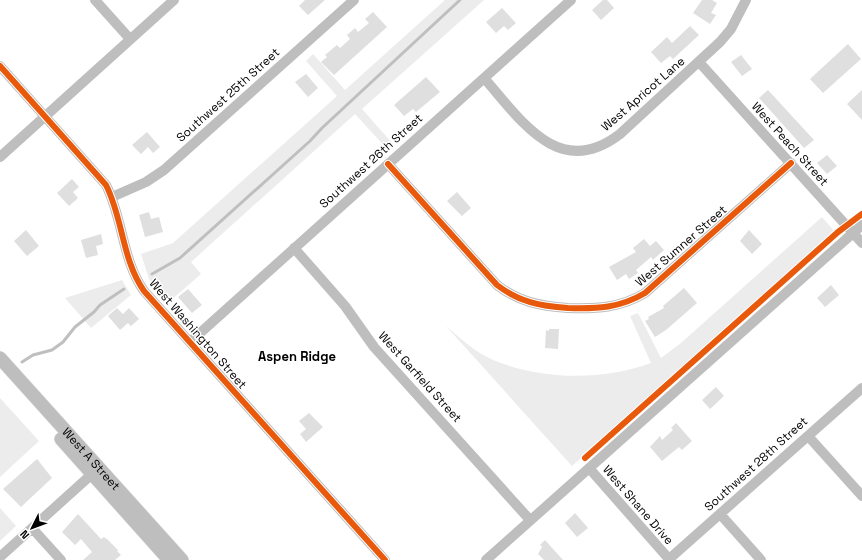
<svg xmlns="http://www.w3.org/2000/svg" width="862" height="560" viewBox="0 0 862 560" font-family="'Space Grotesk',sans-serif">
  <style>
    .green { fill: #ececec }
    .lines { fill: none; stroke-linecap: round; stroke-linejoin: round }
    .stream { stroke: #bfbfbf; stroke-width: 3 }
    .building { fill: #dfdfdf }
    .major-casing { stroke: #dbdbdb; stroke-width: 14 }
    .minor { stroke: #bebebe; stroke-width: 10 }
    .major { stroke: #bebebe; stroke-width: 13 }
    .cycleway-casing { stroke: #fff; stroke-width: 8 }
    .cycleway { stroke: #e8590c; stroke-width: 6 }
    .labels { text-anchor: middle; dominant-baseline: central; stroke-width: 3; stroke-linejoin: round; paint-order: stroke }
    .street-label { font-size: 12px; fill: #000; stroke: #fff }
    .neighbourhood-label { font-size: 13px; font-weight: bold; fill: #000; stroke: #fff }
  </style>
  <rect width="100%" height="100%" fill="#fff"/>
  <path class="green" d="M 445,0 L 484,0 L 362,109 L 393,144 L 388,150 L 355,114 L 191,262 L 201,274 L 169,302 L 149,279 L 141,254 L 173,243 L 337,96 L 306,61 L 313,54 L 345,90 Z
    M 822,217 L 835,232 L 572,466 L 446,326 C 460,338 475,352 493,360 C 541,380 603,381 651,363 L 630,316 L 638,313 L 661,358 L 681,343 Z
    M 122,280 L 131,295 L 91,328 L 65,298 Z
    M 0,398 L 39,441 L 0,477 Z
    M 0,508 L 16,526 L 0,541 Z"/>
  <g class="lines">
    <path class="stream" d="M 152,274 L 180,258 L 310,141 L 322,128 L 460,0
      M 22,362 L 33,355 L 52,350 L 63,342 L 75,327 L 94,312 L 100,305 L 124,289"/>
  </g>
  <path class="building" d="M 305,0 L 325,0 L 308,15 L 299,6 Z
    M 603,0 L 607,0 L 614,8 L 601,20 L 592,10 Z
    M 702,0 L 712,0 L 717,3 L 711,13 L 716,15 L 710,24 L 693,13 Z
    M 502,8 L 516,23 L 508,30 L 504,26 L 496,33 L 486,22 Z
    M 373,12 L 387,27 L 334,75 L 321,62 L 327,57 L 325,55 L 337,45 L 340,48 L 350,39 L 347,35 L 355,28 L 358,32 L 369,23 L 365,19 Z
    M 690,26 L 699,35 L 673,59 L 670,56 L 661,63 L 651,52 L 667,37 L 672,43 Z
    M 848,44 L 861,59 L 823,93 L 810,79 Z
    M 741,55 L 752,69 L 742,76 L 731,62 Z
    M 306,74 L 318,88 L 308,97 L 295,82 Z
    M 426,77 L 440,92 L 416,112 L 413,109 L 404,116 L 394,105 Z
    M 768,90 L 814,140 L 804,148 L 759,98 Z
    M 862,90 L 862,120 L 847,104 Z
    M 147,132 L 160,147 L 153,153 L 148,147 L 141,154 L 132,145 Z
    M 827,155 L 837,166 L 827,174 L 817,163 Z
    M 72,179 L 79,187 L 73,192 L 78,198 L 69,206 L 57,193 Z
    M 457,192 L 471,208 L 462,216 L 447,201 Z
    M 149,212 L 151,219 L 159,217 L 163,232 L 145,237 L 139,215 Z
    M 26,230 L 39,246 L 27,256 L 14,241 Z
    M 749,230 L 762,244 L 752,254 L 740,241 Z
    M 101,234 L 103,244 L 96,246 L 98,255 L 86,258 L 81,240 Z
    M 644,239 L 650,246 L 656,241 L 664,250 L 653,260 L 651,257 L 636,270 L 638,273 L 629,279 L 626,274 L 617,280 L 609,267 L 636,252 L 633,248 Z
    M 831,285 L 839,295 L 825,307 L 817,298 Z
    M 684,288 L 697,303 L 666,330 L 655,337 L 645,321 L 649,319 L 648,317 L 664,308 L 663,306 Z
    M 188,289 L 202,305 L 192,313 L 178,297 Z
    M 117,308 L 123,314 L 129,308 L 139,319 L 131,326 L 128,323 L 120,330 L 108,316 Z
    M 549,329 L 559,329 L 558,349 L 545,348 L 546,330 L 549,331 Z
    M 716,387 L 724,396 L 710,409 L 702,400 Z
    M 309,413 L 323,427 L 306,442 L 300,434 L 306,429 L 299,421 Z
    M 676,423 L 692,441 L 682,450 L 679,447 L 662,461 L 650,447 L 660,436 L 662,440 L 673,430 L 671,428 Z
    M 37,459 L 52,478 L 21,507 L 3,489 Z
    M 575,513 L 588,528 L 577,537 L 565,523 Z
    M 78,514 L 101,539 L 104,537 L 108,540 L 118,550 L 117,551 L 121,555 L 115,560 L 83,560 L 92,552 L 81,539 L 75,545 L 62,532 Z
    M 545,540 L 563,560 L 544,560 L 538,554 L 542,547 L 540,545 Z"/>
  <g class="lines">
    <g class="major-casing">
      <g id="major">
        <path id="s1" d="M 0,358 L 182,560"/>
        <path d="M 61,439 L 169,560"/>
      </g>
    </g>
    <path class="minor" d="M 95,0 L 130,39
      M 699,62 L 862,243
      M 0,66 L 106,185 C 123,218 122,260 144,291 L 385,560
      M 484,78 C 521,120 559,181 620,134 L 720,42 L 731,29 L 746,0
      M 0,157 L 174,0
      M 388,164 L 497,285 C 519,302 540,306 568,308 C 597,309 620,308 645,293 L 791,163
      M 112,197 L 146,182 L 164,170 L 354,0
      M 294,248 L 345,306 L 374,347 L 530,520
      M 190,342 L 571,0
      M 808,436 L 862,496
      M 589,468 L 669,559
      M 720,514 L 761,560
      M 32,528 L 61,560
      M 0,557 L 92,474
      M 486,560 L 862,225
      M 668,560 L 862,388"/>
    <use href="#major" class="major"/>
    <g class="cycleway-casing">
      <path id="cycleway" d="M 0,66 L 106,185 C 123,218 122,260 144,291 L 385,560
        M 388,164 L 497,285 C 519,302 540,306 568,308 C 597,309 620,308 645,293 L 791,163
        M 585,458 L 838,232 L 862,214"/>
    </g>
    <use href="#cycleway" class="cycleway"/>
  </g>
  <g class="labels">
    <g class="street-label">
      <text transform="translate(643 94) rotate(-41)">West Apricot Lane</text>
      <text transform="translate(228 95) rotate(-42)">Southwest 25th Street</text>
      <text transform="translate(790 144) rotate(48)">West Peach Street</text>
      <text transform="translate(371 161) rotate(-42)">Southwest 26th Street</text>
      <text transform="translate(681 246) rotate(-41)">West Sumner Street</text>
      <text transform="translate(198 334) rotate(49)">West Washington Street</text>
      <text transform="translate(420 377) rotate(48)">West Garfield Street</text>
      <text stroke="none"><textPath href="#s1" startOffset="136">West A Street</textPath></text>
      <text transform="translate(756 464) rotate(-42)">Southwest 28th Street</text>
      <text transform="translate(638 505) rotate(49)">West Shane Drive</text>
    </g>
    <g class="neighbourhood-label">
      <text x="297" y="356">Aspen Ridge</text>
    </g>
  </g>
  <g transform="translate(32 528) rotate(228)" stroke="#ffffff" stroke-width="3" paint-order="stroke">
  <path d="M0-3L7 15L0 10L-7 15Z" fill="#000000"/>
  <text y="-6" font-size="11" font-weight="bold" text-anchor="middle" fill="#000000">N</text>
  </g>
</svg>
